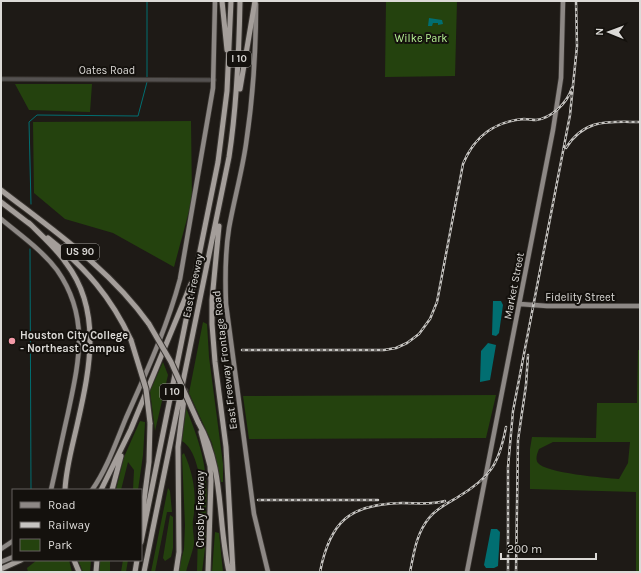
<svg xmlns="http://www.w3.org/2000/svg" width="641" height="573" viewBox="0 0 641 573" font-family="Karla,sans-serif">
  <style>
    .green { fill: #24420e; fill-rule: evenodd }
    .water { fill: #016e71 }
    .lines { fill: none; stroke-linecap: round; stroke-linejoin: round }
    .stream { stroke: #016e71; stroke-width: 1 }
    .minor-casing { stroke: #393531; stroke-width: 5.5 }
    .major-casing { stroke: #393531; stroke-width: 6 }
    .highway-casing { stroke: #393531; stroke-width: 7 }
    .minor { stroke: #545150; stroke-width: 3.5 }
    .major { stroke: #8d8885; stroke-width: 4.5 }
    .highway { stroke: #a49e9a; stroke-width: 5 }
    .rail-casing { stroke: #c6c4c1; stroke-width: 2.5 }
    .rail { stroke: #14110d; stroke-width: 1; stroke-dasharray: 3; stroke-linecap: butt }
    .highway-bridge-casing { stroke: #393531; stroke-width: 7; stroke-linecap: butt }
    .highway-bridge { stroke: #a49e9a; stroke-width: 5 }
    .poi-dot { fill: #f39aa7; stroke: #14110d; stroke-width: 1.5 }
    .labels { text-anchor: middle; dominant-baseline: central; stroke-width: 4; stroke-linejoin: round; paint-order: stroke }
    .shield { fill: #14110d; stroke: #a09e9a; stroke-width: 1 }
    .shield-label { font-size: 10px; font-weight: bold; fill: #dcdad7 }
    .park-label { font-size: 11px; fill: #b7f195; stroke: #14110d }
    .street-label { font-size: 11px; fill: #dcdad7; stroke: #14110d }
    .poi-label { font-size: 11px; font-weight: bold; fill: #dcdad7; stroke: #14110d; text-anchor: start }
  </style>
  <rect width="100%" height="100%" fill="#1e1a16"/>
  <path class="green" d="M 386,1 L 457,1 L 455,76 L 385,77 Z
    M 15,84 L 92,84 L 90,112 L 29,110 Z
    M 191,121 L 192,200 L 174,267 L 113,233 L 65,219 L 34,193 L 33,122 Z
    M 203,322 L 207,324 L 209,357 L 223,464 L 223,482 L 221,482 L 212,443 L 189,393 Z
    M 638,350 L 640,350 L 640,572 L 636,572 L 636,492 L 530,489 L 530,449 L 532,437 L 596,438 L 597,403 L 637,403 ZM 553,442 L 630,442 L 628,463 L 619,479 C 605,478 545,473 538,463 C 535,459 537,454 539,449 Z
    M 163,362 L 168,375 L 155,431 L 150,391 Z
    M 496,395 L 486,438 L 249,439 L 243,396 Z
    M 186,408 C 203,450 210,475 205,522 L 201,524 L 201,529 L 196,528 C 198,517 202,504 201,494 C 201,479 196,449 182,441 Z
    M 140,421 L 145,422 L 143,455 L 138,490 L 133,490 L 134,470 L 128,462 L 121,490 L 116,490 L 124,457 Z
    M 184,453 C 194,475 197,497 193,520 C 192,527 194,535 194,542 C 194,549 188,563 186,572 L 178,572 L 184,549 L 185,525 L 182,455 Z
    M 168,488 L 170,491 L 172,512 L 167,512 L 155,572 L 151,572 Z
    M 170,515 L 173,517 L 173,548 L 171,557 L 165,561 L 163,558 Z
    M 198,531 L 207,532 L 202,572 L 197,572 Z
    M 215,532 L 219,533 L 223,572 L 212,572 Z
    M 37,560 L 69,560 L 72,572 L 28,572 L 27,568 Z
    M 78,560 L 91,560 L 90,572 L 83,572 Z
    M 100,560 L 110,560 L 110,572 L 99,572 Z
    M 123,560 L 128,560 L 126,572 L 121,572 Z"/>
  <path class="water" d="M 429,18 L 442,20 L 443,24 L 438,25 L 438,23 L 433,23 L 432,26 L 428,26 Z
    M 493,301 L 501,301 L 503,305 L 499,333 L 496,336 L 492,335 Z
    M 488,343 L 496,345 L 490,380 L 480,382 L 481,351 Z
    M 491,529 L 497,529 L 500,532 L 498,566 L 494,568 L 486,568 L 484,565 Z"/>
  <g class="lines">
    <path class="stream" d="M 147,78 L 147,1
      M 31,204 L 29,122 L 37,115 L 138,116 L 147,82
      M 30,249 L 31,490"/>
    <g class="minor-casing">
      <path id="minor" d="M 1,79 L 214,80"/>
    </g>
    <g class="major-casing">
      <path id="major" d="M 256,4 C 256,51 253,98 246,144 C 242,172 234,200 229,228 C 225,253 225,278 226,304 L 254,514 L 268,572
        M 1,219 C 20,235 42,250 57,270 C 90,317 79,361 68,413 C 62,439 57,464 51,490
        M 520,304 L 547,306 L 640,306
        M 92,490 C 107,469 116,442 126,418 C 146,373 167,328 180,279 L 213,88 L 215,1
        M 1,549 L 13,541
        M 1,562 L 13,557
        M 467,572 L 553,130 L 561,78 L 563,1"/>
    </g>
    <g class="highway-casing">
      <path id="highway" d="M 222,1 L 227,50
        M 240,89 L 255,1
        M 1,190 C 54,231 110,269 149,324
        M 1,202 L 31,225
        M 29,223 C 42,236 56,248 66,263 C 102,310 90,368 78,421 C 73,444 66,467 65,490
        M 219,226 L 212,300 L 212,324 L 215,362 L 226,447 L 233,572
        M 48,238 C 86,268 111,297 131,340
        M 198,422 C 225,468 217,521 229,572
        M 201,432 L 210,466 L 211,481 L 208,572
        M 101,490 L 131,429 L 191,284
        M 112,490 L 121,456
        M 141,524 L 149,462 L 150,423
        M 141,542 L 218,162 L 227,91 L 231,1
        M 74,560 L 79,572
        M 1,569 L 21,560
        M 96,572 L 97,560
        M 135,572 L 137,560
        M 144,572 L 229,157 C 237,105 239,54 240,1
        M 176,572 L 179,552 L 178,447 L 185,391"/>
    </g>
    <use href="#minor" class="minor"/>
    <use href="#major" class="major"/>
    <use href="#highway" class="highway"/>
    <g class="rail-casing">
      <path id="rail" d="M 566,148 C 585,118 608,122 640,122
        M 242,350 L 384,350 L 396,348 L 407,343 L 419,334 L 430,319 L 437,302 L 463,164 C 474,137 495,121 524,119 C 528,119 532,120 536,120 C 552,118 567,103 572,88
        M 258,500 L 378,500
        M 320,572 C 330,521 350,504 402,503 C 417,503 431,505 445,501
        M 410,572 C 414,553 416,534 429,518 C 437,508 448,503 458,497 C 491,477 499,464 506,427
        M 508,572 L 508,467 L 513,411 L 570,115 L 577,46 L 576,1
        M 516,572 L 518,440 L 526,385 L 528,355"/>
    </g>
    <use href="#rail" class="rail"/>
    <g class="highway-bridge-casing">
      <path id="highway-bridge" d="M 149,324 L 171,362 L 198,422
        M 131,340 L 146,389 L 150,423"/>
    </g>
    <use href="#highway-bridge" class="highway-bridge"/>
  </g>
  <circle class="poi-dot" cx="12" cy="341" r="4"/>
  <g class="labels">
    <g class="shield">
      <rect x="227" y="51" width="24" height="16" rx="3"/>
      <rect x="61" y="244" width="38" height="16" rx="3"/>
      <rect x="160" y="384" width="24" height="16" rx="3"/>
    </g>
    <g class="shield-label">
      <text x="239" y="59">I 10</text>
      <text x="80" y="252">US 90</text>
      <text x="172" y="392">I 10</text>
    </g>
    <g class="park-label">
      <text x="421" y="38">Wilke Park</text>
    </g>
    <g class="street-label">
      <text x="107" y="70">Oates Road</text>
      <text transform="translate(193 286) rotate(-78)">East Freeway</text>
      <text transform="translate(514 286) rotate(-79)">Market Street</text>
      <text x="580" y="297">Fidelity Street</text>
      <text transform="translate(225 360) rotate(-97)">East Freeway Frontage Road</text>
      <text transform="translate(200 509) rotate(-90)">Crosby Freeway</text>
    </g>
    <g class="poi-label">
      <text x="20" y="335">Houston City College<tspan x="20" dy="13">- Northeast Campus</tspan></text>
    </g>
  </g>
  <rect width="641" height="573" fill="none" stroke="#dcdad7" stroke-width="4"/>
  <rect x="12" y="489" width="130" height="72" fill="#14110d" stroke="#64615e"/>
  <rect x="20" y="502" width="20" height="6" fill="#8d8885" stroke="#64615e"/>
  <text x="48" y="509" font-size="12" fill="#dcdad7">Road</text>
  <rect x="20" y="522" width="20" height="6" fill="#c6c4c1" stroke="#64615e"/>
  <text x="48" y="529" font-size="12" fill="#dcdad7">Railway</text>
  <rect x="20" y="539" width="20" height="12" fill="#24420e" stroke="#64615e"/>
  <text x="48" y="549" font-size="12" fill="#dcdad7">Park</text>
  <g transform="translate(609 32) rotate(271)" stroke="#14110d" stroke-width="3" paint-order="stroke">
  <path d="M0-3L7 15L0 10L-7 15Z" fill="#dcdad7"/>
  <text y="-6" font-size="11" font-weight="bold" text-anchor="middle" fill="#dcdad7">N</text>
  </g>
  <path d="M501 553v6h95v-6" fill="none" stroke="#dcdad7" stroke-width="2"/>
  <text x="507" y="553" font-size="12" fill="#dcdad7" stroke="#14110d" stroke-width="3" paint-order="stroke">200 m</text>
</svg>
